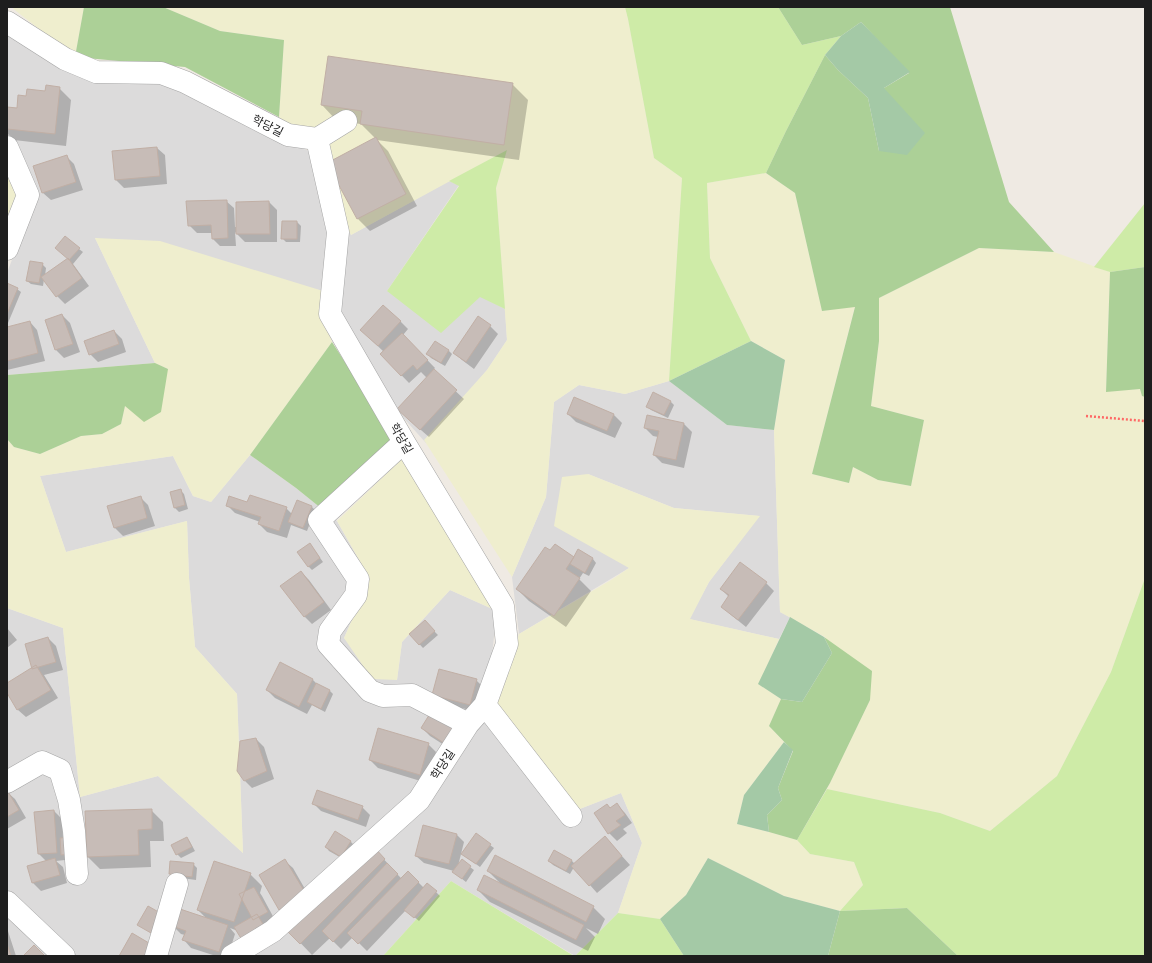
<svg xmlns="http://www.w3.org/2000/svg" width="1152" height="963" viewBox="0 0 1152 963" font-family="Barlow,'Noto Sans KR',sans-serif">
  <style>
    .residential { fill: #dcdbdb }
    .farmland { fill: #efeece }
    .grass { fill: #ceeba7 }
    .forest { fill: #acd097 }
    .cemetery { fill: #a4c9a6 }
    .shadow { fill: #0003 }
    .building { fill: #c7bcb7; stroke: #c1afa5 }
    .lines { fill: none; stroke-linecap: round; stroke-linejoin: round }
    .minor-casing { stroke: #a5a5a5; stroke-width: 23 }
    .path { stroke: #fe6966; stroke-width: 2.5; stroke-dasharray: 2 2; stroke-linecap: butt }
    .minor { stroke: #fff; stroke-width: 22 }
    .labels { text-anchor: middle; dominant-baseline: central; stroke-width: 4; stroke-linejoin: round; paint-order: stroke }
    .street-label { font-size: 12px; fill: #1e1e1e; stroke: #fff }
  </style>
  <rect width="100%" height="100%" fill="#efeae3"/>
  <path class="residential" d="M 7,31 L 37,52 L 170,84 L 260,129 L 311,152 L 351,235 L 449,181 L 459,185 L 387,291 L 480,296 L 505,309 L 507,340 L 487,370 L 426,443 L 390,403 L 323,291 L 95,238 L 155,363 L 7,375 L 7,273 L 30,212 L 7,176 Z
    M 669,381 L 727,425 L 774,430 L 780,612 L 790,617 L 779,639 L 689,619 L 709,582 L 759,516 L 674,508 L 588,474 L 629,568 L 519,634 L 512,577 L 546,497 L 554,402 L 579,385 L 625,394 Z
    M 250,455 L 296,488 L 337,521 L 370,579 L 344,638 L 397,680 L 402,642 L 450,590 L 497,611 L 491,663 L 577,810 L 621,793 L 642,843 L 618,913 L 575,956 L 451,881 L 383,956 L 7,956 L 7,608 L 63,628 L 80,797 L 158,776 L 243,853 L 237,694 L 195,647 L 189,578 L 187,521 L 66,552 L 40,476 L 173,456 L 193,496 L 211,502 Z"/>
  <path class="farmland" d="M 12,7 L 84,7 L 75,57 L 16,11 Z
    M 163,7 L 625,7 L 628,19 L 654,158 L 682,178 L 669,381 L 625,394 L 579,385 L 554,402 L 546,497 L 512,577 L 424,440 L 487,370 L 507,340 L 496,188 L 507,150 L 351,235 L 311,152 L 279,117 L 284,40 L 220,31 Z
    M 766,173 L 795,193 L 822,311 L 855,306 L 812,474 L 849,483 L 853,467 L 878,480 L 911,486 L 924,420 L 871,406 L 879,341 L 879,298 L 979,248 L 1054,252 L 1110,272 L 1106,391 L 1140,389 L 1142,396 L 1145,397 L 1145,578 L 1111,672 L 1057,776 L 990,831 L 940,813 L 827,789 L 870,700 L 825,637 L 780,612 L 774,430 L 785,360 L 751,341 L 710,258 L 707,183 Z
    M 7,176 L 20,196 L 7,232 Z
    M 95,238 L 160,241 L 323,291 L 332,342 L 250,455 L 211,502 L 193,496 L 173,456 L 40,476 L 66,552 L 187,521 L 189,578 L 195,647 L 237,694 L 243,853 L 158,776 L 80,797 L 63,628 L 7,608 L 7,439 L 14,447 L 40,454 L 81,436 L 102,434 L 121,424 L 125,406 L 168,369 L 155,363 Z
    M 402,459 L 497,611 L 450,590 L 402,642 L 397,680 L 372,679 L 344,638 L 370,579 L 337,521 Z
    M 588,474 L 674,508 L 760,516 L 709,582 L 690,619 L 779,639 L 759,684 L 781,699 L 769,726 L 784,742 L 744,795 L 737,824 L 769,832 L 797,840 L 810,854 L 854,862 L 863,885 L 840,911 L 784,896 L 708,858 L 686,895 L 660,919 L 618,913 L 642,843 L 621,793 L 577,810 L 495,707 L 519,634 L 611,580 L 629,568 L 554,526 L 562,477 Z"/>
  <path class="grass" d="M 625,7 L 778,7 L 802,45 L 841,36 L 825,55 L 786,131 L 766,173 L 707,183 L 710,258 L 751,341 L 669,381 L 682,178 L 654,158 L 628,19 Z
    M 507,150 L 496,188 L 505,309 L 480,297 L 441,333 L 387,291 L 459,186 L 449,181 Z
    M 1145,203 L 1145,267 L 1110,272 L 1094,267 Z
    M 1145,578 L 1145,956 L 958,956 L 907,908 L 840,911 L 863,885 L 854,862 L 810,854 L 797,840 L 827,789 L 940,813 L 990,831 L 1057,776 L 1111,672 Z
    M 451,881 L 574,956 L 383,956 Z
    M 618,913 L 660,919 L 684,956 L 575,956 Z"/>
  <path class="forest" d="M 84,7 L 163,7 L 220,31 L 284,40 L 279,117 L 185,67 L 75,57 Z
    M 778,7 L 950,7 L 1009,202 L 1054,252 L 979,248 L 879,298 L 879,341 L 871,406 L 924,420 L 911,486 L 878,480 L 853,467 L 849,483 L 812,474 L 855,307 L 822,311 L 795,193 L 766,173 L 786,131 L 825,55 L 838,70 L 868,98 L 879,151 L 884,88 L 909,73 L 861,22 L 841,36 L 802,45 Z
    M 1145,267 L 1145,397 L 1142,396 L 1140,389 L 1106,392 L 1110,272 Z
    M 332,342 L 395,440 L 322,509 L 296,488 L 250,455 Z
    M 155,363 L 168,369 L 161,412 L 144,422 L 125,406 L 121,424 L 102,434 L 81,436 L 40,454 L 14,447 L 7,439 L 7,375 Z
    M 824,637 L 872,671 L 870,700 L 830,783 L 797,840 L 769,832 L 767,815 L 782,800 L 778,788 L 793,751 L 769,726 L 781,699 L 802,702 L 832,653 Z
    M 907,908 L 958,956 L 828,956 L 840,911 Z"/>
  <path class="cemetery" d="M 861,22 L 910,72 L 884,88 L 925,133 L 907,155 L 879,151 L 868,98 L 838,70 L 825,55 L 841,36 Z
    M 751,341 L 785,360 L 774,430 L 727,425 L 669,381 Z
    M 790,617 L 824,637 L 832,653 L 802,702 L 781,699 L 758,684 Z
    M 784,742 L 793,750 L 778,788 L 782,800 L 767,815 L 769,832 L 737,824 L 744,795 Z
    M 708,858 L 784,896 L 840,911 L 828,956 L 684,956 L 660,919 L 686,895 Z"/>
  <path class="shadow" d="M 512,84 L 528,100 L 519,160 L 377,140 L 388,151 L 417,206 L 370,231 L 358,219 L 329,164 L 376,139 L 361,124 L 337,121 L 322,105 Z
    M 59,88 L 71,100 L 66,146 L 14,140 L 7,133 L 7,108 L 18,110 L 27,97 Z
    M 157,148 L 165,155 L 167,184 L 124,188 L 116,180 Z
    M 66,156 L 74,164 L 83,190 L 51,200 L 43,193 Z
    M 226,201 L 234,208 L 235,227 L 237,227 L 269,202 L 277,210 L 277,242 L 245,242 L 235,232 L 236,246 L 220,246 L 213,239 L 212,233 L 197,233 L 189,225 Z
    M 283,222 L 297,222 L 301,226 L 300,242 L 286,242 L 282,238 Z
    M 79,249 L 83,252 L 73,264 L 89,286 L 65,304 L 57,296 L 44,279 L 43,286 L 31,284 L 27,281 L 42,264 L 46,268 L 45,276 L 68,259 Z
    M 7,285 L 17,289 L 21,292 L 8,323 L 7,322 Z
    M 62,315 L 70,323 L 80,352 L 64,358 L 56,350 Z
    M 400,321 L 408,329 L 403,335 L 435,368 L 433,370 L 464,399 L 429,437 L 406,417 L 427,378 L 421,372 L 409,383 L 381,354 L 384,352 L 361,330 Z
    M 30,322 L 37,330 L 45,361 L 7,370 L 7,328 Z
    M 490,326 L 498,334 L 474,369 L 462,360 L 454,353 Z
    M 114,331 L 122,339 L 126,352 L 98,362 L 90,354 Z
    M 448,350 L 452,354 L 445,366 L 431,358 L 428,354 Z
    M 575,398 L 614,415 L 622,423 L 615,438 L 576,422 L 568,414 Z
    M 670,401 L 674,405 L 668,418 L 651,410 L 647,406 Z
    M 648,416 L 684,424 L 692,432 L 684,468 L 662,463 L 654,455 L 658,437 L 653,436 L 645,428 Z
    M 180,490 L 184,494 L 188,509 L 179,512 L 175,508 L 171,492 Z
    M 140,497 L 148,505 L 155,526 L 123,536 L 115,528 L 108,506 Z
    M 298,501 L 312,507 L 315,510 L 307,531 L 291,525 L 287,538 L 267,532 L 259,524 L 260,522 L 235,513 L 227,505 L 286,508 L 292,514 Z
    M 313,548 L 323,562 L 312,570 L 308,566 Z
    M 551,551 L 574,558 L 578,551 L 593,559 L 596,563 L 589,576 L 583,573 L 579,579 L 591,591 L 566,627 L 529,601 L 517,589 Z
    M 741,564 L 766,583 L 774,591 L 746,627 L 730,614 L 722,606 L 729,597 L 721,589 Z
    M 301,572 L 309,580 L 331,610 L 312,624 L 304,616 Z
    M 428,625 L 438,635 L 423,648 L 410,634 Z
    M 7,628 L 17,640 L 7,648 Z
    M 48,638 L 56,646 L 63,670 L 44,675 L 58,698 L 26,717 L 18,710 L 7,691 L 7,684 L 33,668 Z
    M 281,664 L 313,680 L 317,684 L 329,690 L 333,694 L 325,712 L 312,705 L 307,714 L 275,698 L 267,690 Z
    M 476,680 L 484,688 L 478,712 L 441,703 L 433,695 Z
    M 432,713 L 455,752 L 430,736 L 422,728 Z
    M 256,739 L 264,747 L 274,779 L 252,788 L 244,780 Z
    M 428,744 L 436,752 L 427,783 L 378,768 L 370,760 Z
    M 7,792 L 15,799 L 26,818 L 7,829 Z
    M 313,803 L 362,807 L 370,815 L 366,827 L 321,811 Z
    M 607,805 L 611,809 L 617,805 L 625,813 L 632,823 L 623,829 L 627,833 L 617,841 L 609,833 Z
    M 151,810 L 163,822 L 164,841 L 150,841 L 151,867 L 100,869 L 88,857 L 86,812 Z
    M 54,811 L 62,819 L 63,839 L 75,858 L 65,859 L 65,860 L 56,861 L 63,867 L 67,883 L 41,891 L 33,883 L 28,866 L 47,862 L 39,854 Z
    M 335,832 L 351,842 L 354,845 L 345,860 L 329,851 L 326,847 Z
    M 456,834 L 464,842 L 458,866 L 470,867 L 474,870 L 466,882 L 457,875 L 454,871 L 424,863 L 416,856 Z
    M 187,838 L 190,842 L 195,851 L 181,858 L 177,854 L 172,845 Z
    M 490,845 L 494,848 L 480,867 L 466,857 Z
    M 613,846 L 630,865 L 597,893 L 574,867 L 570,874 L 553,865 L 549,861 L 554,852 L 572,861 L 575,864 Z
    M 374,849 L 396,872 L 395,872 L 401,878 L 408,872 L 424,888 L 428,884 L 440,896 L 419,921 L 406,910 L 367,951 L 353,937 L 341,949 L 330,938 L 312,955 L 290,932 Z
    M 285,861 L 293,868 L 313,903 L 288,917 L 280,909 Z
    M 193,864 L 197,868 L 196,880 L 174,877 L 170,874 Z
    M 488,871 L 593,907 L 605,919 L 598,934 L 586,928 L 595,937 L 588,951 L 490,902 L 478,890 L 501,884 Z
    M 250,874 L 262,886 L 260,893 L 262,896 L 275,920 L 246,943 L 238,931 L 230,928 L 235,934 L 228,956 L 216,956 L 191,948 L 184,940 L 185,935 L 181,934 L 173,926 L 208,920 L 198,910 Z
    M 7,928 L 16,956 L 7,956 Z"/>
  <path class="building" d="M 328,56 L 513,83 L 504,145 L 360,124 L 362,111 L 321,105 Z
    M 46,85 L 60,87 L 55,134 L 7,129 L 7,107 L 17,108 L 18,95 L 26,96 L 27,89 L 45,91 Z
    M 376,137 L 406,194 L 357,219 L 327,163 Z
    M 157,147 L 160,176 L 115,180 L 112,151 Z
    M 67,155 L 76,182 L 42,193 L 33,166 Z
    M 227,200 L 228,238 L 212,239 L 211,225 L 188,226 L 186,201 Z
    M 269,201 L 270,234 L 236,234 L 236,202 Z
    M 282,221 L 297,221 L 297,239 L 281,239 Z
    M 65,236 L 80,248 L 69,260 L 55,248 Z
    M 68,258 L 82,278 L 56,297 L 41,277 Z
    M 30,261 L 43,263 L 39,283 L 26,281 Z
    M 7,283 L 18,288 L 7,314 Z
    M 383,305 L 401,321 L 378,346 L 360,330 Z
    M 62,314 L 73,344 L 55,350 L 45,320 Z
    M 478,316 L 491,325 L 466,362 L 453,353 Z
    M 30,321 L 38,353 L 7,361 L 7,327 Z
    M 114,330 L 119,344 L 89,355 L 84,341 Z
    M 402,333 L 428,360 L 417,370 L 413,365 L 401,376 L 380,354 Z
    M 435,341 L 449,350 L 441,363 L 426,354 Z
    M 434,369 L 457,390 L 420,430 L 397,409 Z
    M 653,392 L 671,401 L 664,415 L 646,407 Z
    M 574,397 L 614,414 L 607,431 L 567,414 Z
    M 647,415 L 684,423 L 676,460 L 653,455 L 659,431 L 644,428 Z
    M 181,489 L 185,505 L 174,508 L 170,492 Z
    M 250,495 L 287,507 L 279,531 L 258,524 L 261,517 L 226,506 L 229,496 L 247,502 Z
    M 141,496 L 147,518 L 114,528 L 107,506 Z
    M 297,500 L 312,506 L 303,528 L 288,522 Z
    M 310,543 L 320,558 L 308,567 L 297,552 Z
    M 555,544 L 574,557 L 566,569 L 580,578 L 554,616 L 516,589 L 545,547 L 550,550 Z
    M 578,549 L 593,558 L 585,573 L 570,564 Z
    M 740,562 L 767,582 L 738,620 L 721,607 L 729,595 L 720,589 Z
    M 301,571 L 324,602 L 304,617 L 280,586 Z
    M 425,620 L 435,631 L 419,645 L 409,634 Z
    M 48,637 L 56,662 L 32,669 L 25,644 Z
    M 280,662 L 313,679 L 299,707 L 266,690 Z
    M 36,665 L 51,690 L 17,710 L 7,693 L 7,683 Z
    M 439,669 L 477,679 L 470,705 L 432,695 Z
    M 316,683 L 330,690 L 321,709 L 307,702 Z
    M 431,712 L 458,728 L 447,745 L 421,728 Z
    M 378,728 L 429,743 L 420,775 L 369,760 Z
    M 256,738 L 267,771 L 244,781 L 237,771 L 240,741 Z
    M 7,790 L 19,810 L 7,817 Z
    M 317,790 L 363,806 L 358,820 L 312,804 Z
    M 617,803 L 625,815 L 616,821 L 621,825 L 608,834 L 594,813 L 607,804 L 610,808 Z
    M 152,809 L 152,829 L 138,830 L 139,855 L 87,857 L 85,811 Z
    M 54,810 L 57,853 L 38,854 L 34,812 Z
    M 423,825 L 457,834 L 449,864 L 415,856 Z
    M 335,831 L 351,841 L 341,857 L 325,847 Z
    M 476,833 L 491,844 L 476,864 L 461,854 Z
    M 605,836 L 622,856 L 589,886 L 571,866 Z
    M 71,837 L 72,854 L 61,855 L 60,838 Z
    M 187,837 L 192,847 L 176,855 L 171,845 Z
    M 374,847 L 385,859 L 300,944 L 288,932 Z
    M 554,850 L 572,860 L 566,871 L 548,861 Z
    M 495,855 L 594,906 L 586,922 L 487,871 Z
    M 55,858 L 60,875 L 32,883 L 27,866 Z
    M 285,859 L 306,894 L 279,910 L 259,875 Z
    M 462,859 L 471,866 L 462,879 L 452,872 Z
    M 170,861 L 194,863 L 192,877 L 169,874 Z
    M 214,861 L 251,873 L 234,922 L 197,910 Z
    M 387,863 L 398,874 L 333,942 L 322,931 Z
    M 408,871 L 419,882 L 358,944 L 347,933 Z
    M 484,875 L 584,925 L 576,940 L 477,890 Z
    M 427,883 L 437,891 L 414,918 L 404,910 Z
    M 254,887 L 268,912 L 253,920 L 239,894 Z
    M 148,906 L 162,914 L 151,933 L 137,925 Z
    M 177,908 L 228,925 L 219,952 L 182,940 L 186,931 L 172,926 Z
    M 257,914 L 264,926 L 242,940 L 234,927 Z
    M 132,933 L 154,946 L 148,956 L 119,956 Z
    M 7,944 L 11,956 L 7,956 Z
    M 34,945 L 45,956 L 23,956 Z"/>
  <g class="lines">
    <g class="minor-casing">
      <path id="minor" d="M 7,22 L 65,59 L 96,72 L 161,73 L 185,82 L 288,135 L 317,139 L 338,232 L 330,314 L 404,442 L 503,606 L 507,644 L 485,705 L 468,724 L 419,800 L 273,931 L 232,956
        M 317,139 L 346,121
        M 7,147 L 28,195 L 7,249
        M 404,442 L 319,520 L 358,579 L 356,595 L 330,631 L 328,644 L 370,691 L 383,696 L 412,695 L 468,724
        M 485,705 L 571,816
        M 7,782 L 42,762 L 60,770 L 69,800 L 74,831 L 77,874
        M 7,902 L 64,956
        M 156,956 L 177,884"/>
    </g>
    <path class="path" d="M 1086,416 L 1145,421"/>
    <use href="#minor" class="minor"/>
  </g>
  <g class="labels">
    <g class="street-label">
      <text transform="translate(268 125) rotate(27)">학당길</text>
      <text transform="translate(402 438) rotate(60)">학당길</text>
      <text transform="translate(442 764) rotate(-57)">학당길</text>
    </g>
  </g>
  <rect width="1152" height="963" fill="none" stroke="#1e1e1e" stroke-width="16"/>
</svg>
